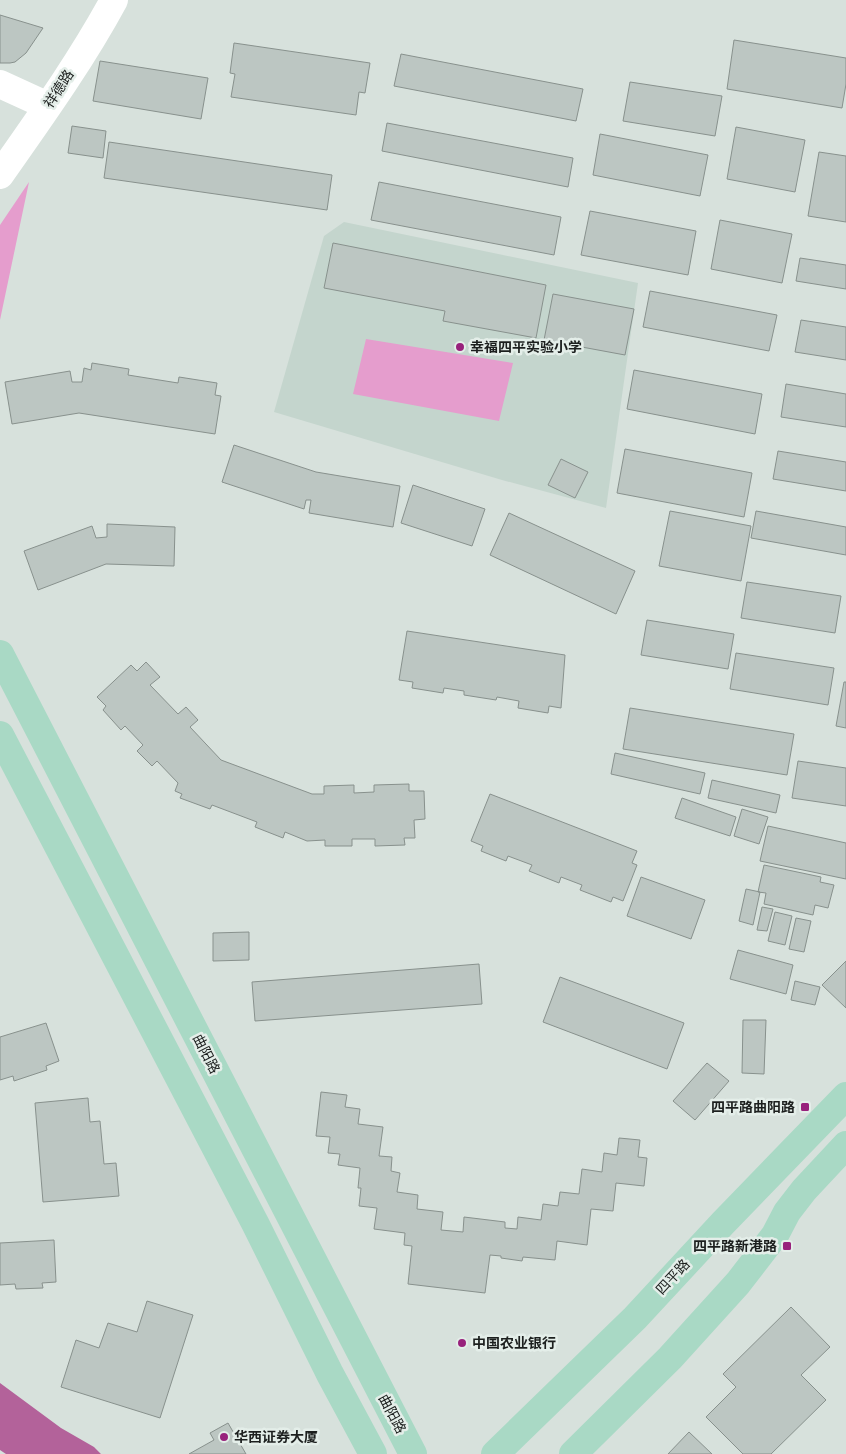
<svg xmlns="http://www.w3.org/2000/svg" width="846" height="1454" viewBox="0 0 846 1454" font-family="Figtree,'Noto Sans SC',sans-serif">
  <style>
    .built { fill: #c4d5cd }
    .green { fill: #e59dcd }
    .water { fill: #b3629a }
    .building { fill: #bcc6c2; stroke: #88918d }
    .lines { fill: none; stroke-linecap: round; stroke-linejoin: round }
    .minor { stroke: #fff; stroke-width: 28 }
    .major { stroke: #a9d9c5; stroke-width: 28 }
    .poi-dot { fill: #98217c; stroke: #e4eee9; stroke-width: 2 }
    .labels { text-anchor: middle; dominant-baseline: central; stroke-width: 5; stroke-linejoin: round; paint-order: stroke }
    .street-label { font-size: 14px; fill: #1c1f1e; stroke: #e4eee9 }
    .poi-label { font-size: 14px; font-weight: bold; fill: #1c1f1e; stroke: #e4eee9; text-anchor: start }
  </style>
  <rect width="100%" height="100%" fill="#d7e1dc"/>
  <path class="built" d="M 344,222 L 638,283 L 606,508 L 502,480 L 274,412 L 324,236 Z"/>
  <path class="green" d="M 29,182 L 0,320 L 0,225 Z
    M 366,339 L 513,363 L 499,421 L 353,394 Z"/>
  <path class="water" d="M 0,1383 L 61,1428 L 94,1447 L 101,1454 L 6,1454 L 0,1450 Z"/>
  <path class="building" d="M 0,15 L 43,28 L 26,53 L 15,62 L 10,63 L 0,63 Z
    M 734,40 L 846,58 L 846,84 L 842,108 L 727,89 Z
    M 234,43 L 370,63 L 365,93 L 359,92 L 356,115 L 231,97 L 235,74 L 230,73 Z
    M 401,54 L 583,89 L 576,121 L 394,86 Z
    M 100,61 L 208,78 L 201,119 L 93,101 Z
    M 630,82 L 722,96 L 715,136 L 623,121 Z
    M 387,123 L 573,158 L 568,187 L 382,151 Z
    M 72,126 L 106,131 L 103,158 L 68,153 Z
    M 736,127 L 805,140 L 795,192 L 727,179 Z
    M 600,134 L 708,155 L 700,196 L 593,175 Z
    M 109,142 L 332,175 L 327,210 L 104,178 Z
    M 819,152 L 846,156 L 846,222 L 808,216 Z
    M 379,182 L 561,217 L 554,255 L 371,220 Z
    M 590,211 L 696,231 L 688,275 L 581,255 Z
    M 720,220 L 792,234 L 782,283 L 711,269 Z
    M 333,243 L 546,285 L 536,338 L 443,321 L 445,311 L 324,288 Z
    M 800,258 L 846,265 L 846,289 L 796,281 Z
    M 650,291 L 777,315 L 769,351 L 643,327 Z
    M 553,294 L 634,309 L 625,355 L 544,340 Z
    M 801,320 L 846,327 L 846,360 L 795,352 Z
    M 92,363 L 129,369 L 128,375 L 178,383 L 179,377 L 217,383 L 215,395 L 221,396 L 215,434 L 79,413 L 12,424 L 5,382 L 70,371 L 72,382 L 82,382 L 84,368 L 91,370 Z
    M 634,370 L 762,394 L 755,434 L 627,409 Z
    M 786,384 L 846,394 L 846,427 L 781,417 Z
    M 234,445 L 316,472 L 400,486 L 393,527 L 309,513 L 311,500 L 306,500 L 304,509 L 222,482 Z
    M 625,449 L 752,473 L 744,517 L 617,493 Z
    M 778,451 L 846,462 L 846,491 L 773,479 Z
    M 561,459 L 588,472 L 575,498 L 548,485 Z
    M 413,485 L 485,509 L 472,546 L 401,523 Z
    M 670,511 L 751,526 L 741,581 L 659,566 Z
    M 756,511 L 846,527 L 846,555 L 751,538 Z
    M 509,513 L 635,571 L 616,614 L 490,555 Z
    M 107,524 L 175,527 L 174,566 L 106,564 L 38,590 L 24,551 L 92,526 L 96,538 L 107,537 Z
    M 747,582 L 841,596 L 835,633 L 741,618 Z
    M 647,620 L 734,634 L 728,669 L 641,655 Z
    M 407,631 L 565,655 L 561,708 L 549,706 L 548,713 L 518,708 L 519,701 L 497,697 L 496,700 L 464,695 L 464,691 L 444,688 L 443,693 L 412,688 L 413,682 L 399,680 Z
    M 736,653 L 834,668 L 828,705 L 730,689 Z
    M 146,662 L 160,677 L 150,685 L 178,714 L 186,707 L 198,720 L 190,727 L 221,760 L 312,794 L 324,794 L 324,786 L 354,785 L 354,793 L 374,792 L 374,785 L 409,784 L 409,791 L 424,791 L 425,819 L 414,820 L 415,838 L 404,838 L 405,845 L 375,846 L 375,839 L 352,839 L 352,846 L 325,846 L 325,840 L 307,841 L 285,832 L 283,838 L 255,827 L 257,822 L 212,805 L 210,809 L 180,798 L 182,794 L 175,791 L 178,783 L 157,761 L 152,766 L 137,751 L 143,745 L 125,726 L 121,730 L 103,710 L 106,706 L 97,697 L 131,665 L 137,671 Z
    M 844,682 L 846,682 L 846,728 L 836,726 Z
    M 630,708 L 794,734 L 787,775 L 623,749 Z
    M 615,753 L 705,773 L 700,794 L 611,774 Z
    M 798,761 L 846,768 L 846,806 L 792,798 Z
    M 712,780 L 780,795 L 776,813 L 708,798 Z
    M 490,794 L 637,851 L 632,863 L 637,865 L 623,901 L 613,897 L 611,902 L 580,890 L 582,885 L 561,877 L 559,883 L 529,871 L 532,865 L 508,856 L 506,861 L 481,851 L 483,846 L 471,841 Z
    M 682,798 L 736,817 L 730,836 L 675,818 Z
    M 742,809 L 768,817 L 759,844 L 734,836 Z
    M 768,826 L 846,843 L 846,879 L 760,861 Z
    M 764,865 L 821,877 L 820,882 L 834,885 L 828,908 L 815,905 L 813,915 L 764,904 L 766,893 L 758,892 Z
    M 641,877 L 705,900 L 691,939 L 627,916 Z
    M 746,889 L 760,892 L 753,925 L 739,921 Z
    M 762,907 L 773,909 L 767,931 L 757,930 Z
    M 775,912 L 792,916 L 785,945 L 768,941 Z
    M 796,918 L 811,921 L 804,952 L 789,949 Z
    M 249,932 L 249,960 L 213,961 L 213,933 Z
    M 738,950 L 793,965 L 786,994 L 730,979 Z
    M 846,961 L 846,1008 L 822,985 Z
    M 479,964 L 482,1004 L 255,1021 L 252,982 Z
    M 560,977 L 684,1023 L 667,1069 L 543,1022 Z
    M 795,981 L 820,987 L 815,1005 L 791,1000 Z
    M 743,1020 L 766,1020 L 764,1074 L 742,1073 Z
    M 46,1023 L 59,1061 L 46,1066 L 47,1070 L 14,1081 L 13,1076 L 0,1080 L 0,1037 Z
    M 707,1063 L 729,1081 L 695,1120 L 673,1101 Z
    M 321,1092 L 347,1095 L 345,1107 L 360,1109 L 358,1124 L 383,1127 L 379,1156 L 392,1157 L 391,1171 L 400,1173 L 397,1192 L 418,1195 L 417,1209 L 443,1212 L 441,1230 L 463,1232 L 464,1217 L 505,1222 L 505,1228 L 517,1229 L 518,1217 L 541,1220 L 543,1204 L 558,1206 L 560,1192 L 579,1194 L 582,1169 L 602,1172 L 604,1153 L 617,1155 L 619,1138 L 640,1140 L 638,1157 L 647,1158 L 644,1186 L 616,1183 L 613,1211 L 591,1209 L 587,1245 L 557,1241 L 555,1260 L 523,1257 L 522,1261 L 501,1258 L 501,1256 L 490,1255 L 485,1293 L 408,1284 L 412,1246 L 404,1245 L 405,1233 L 374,1229 L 377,1208 L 359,1206 L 361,1188 L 358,1188 L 360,1168 L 338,1165 L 340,1154 L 328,1153 L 330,1137 L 316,1136 Z
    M 88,1098 L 90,1122 L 100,1121 L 104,1164 L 116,1163 L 119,1196 L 43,1202 L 35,1103 Z
    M 54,1240 L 56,1282 L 42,1283 L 43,1288 L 16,1289 L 15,1284 L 0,1285 L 0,1243 Z
    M 147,1301 L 193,1315 L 160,1418 L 61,1387 L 76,1340 L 99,1348 L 108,1323 L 137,1332 Z
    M 791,1307 L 830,1347 L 801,1375 L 826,1400 L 771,1454 L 743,1454 L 706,1417 L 736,1387 L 723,1374 Z
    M 228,1423 L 246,1454 L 189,1454 L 214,1440 L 210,1433 Z
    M 689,1432 L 712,1454 L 668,1454 Z"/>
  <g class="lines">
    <path class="minor" d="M 0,84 L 48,106
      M 0,175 C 40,118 81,61 114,0"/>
    <path class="major" d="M 0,654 L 413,1454
      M 0,735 L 256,1225 L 330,1374 L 373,1454
      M 495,1454 L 635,1318 L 723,1223 L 846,1096
      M 573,1454 L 670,1358 L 738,1283 L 775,1235 L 787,1212 L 804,1190 L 846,1145"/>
  </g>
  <g class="poi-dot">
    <circle cx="460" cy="347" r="5"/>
    <rect x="800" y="1102" width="10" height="10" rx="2.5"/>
    <rect x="782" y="1241" width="10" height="10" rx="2.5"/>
    <circle cx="462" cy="1343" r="5"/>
    <circle cx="224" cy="1437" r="5"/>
  </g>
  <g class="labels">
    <g class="street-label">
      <text transform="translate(59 89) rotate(-57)">祥德路</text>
      <text transform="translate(206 1054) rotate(63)">曲阳路</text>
      <text transform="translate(673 1277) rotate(-47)">四平路</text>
      <text transform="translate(392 1414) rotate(62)">曲阳路</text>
    </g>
    <g class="poi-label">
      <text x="470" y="347">幸福四平实验小学</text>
      <text x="795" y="1107" text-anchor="end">四平路曲阳路</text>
      <text x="777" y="1246" text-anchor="end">四平路新港路</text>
      <text x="472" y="1343">中国农业银行</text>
      <text x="234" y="1437">华西证券大厦</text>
    </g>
  </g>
</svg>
